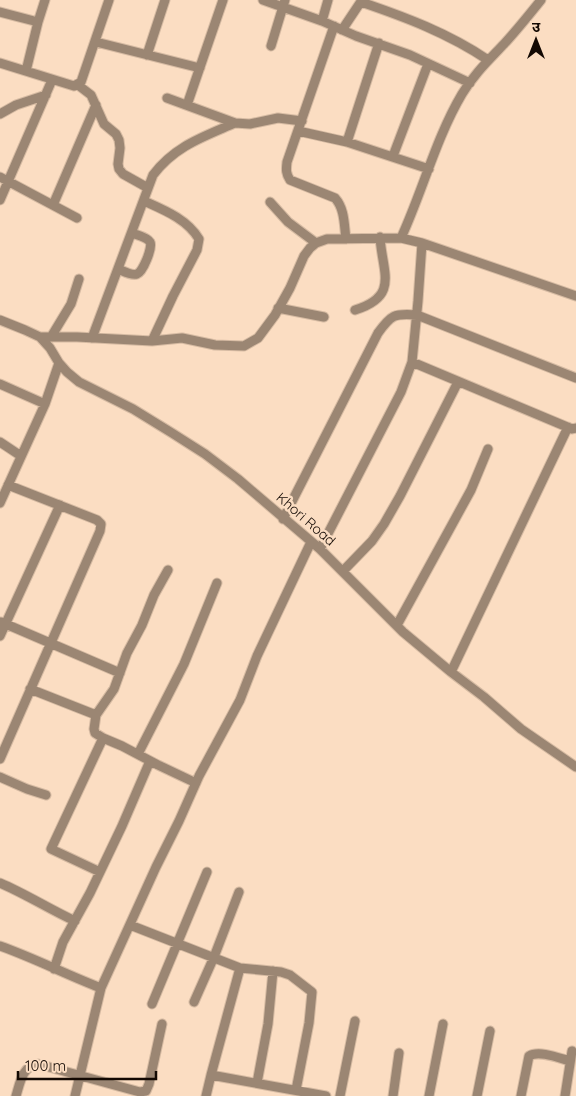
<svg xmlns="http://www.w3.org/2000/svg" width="576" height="1096" viewBox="0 0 576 1096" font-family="Quicksand,'Noto Sans Devanagari',sans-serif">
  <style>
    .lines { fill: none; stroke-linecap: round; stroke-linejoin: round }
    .minor-casing { stroke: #d6bba3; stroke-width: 11 }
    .minor { stroke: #9b8673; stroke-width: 9 }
    .labels { text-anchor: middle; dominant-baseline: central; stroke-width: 5; stroke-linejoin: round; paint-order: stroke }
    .street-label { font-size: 14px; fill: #130903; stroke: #fbddc2 }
  </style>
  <rect width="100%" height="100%" fill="#fbddc2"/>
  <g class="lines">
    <g class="minor-casing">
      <path id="minor" d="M 263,0 L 322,21 L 356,36 L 410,55 L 470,83
        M 361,2 C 405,17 448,33 488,60
        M 0,12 L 38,22 L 45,0
        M 322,21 L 328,0
        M 334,26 L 287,162 C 286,170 286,174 290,180 L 335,198 C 345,209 344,225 346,239
        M 342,30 L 362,0
        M 96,42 L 200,68
        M 271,46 L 285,0
        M 147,55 L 165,0
        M 0,63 L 74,86 L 81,82 L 109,0
        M 26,71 L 38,22
        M 78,85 L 91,95 L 104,124 L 116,134 L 119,140 L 120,148 L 118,164 L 119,169 L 123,174 L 148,188
        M 167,98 L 235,123 L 250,124 L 278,118 L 302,121
        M 187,105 L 223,0
        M 0,114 L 16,105 L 46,95
        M 298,131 L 347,142 L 429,169
        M 347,142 L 379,43
        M 393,156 L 428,64
        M 0,177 L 77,218
        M 0,200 L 52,80
        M 144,201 C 164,210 187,219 199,239 L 197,250 L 173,296 L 152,341
        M 270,202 L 288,222 L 316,243
        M 53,205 L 96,105
        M 401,238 L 422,243 L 576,296
        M 118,269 C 123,271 132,276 137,274 C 143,272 153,247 150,242 C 147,237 137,235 132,233
        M 278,308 L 324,317
        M 355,310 C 400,296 382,272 380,237
        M 0,320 L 25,330 L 40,337 L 50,348 L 59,363 L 67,372 L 79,382 L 133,409 L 172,433 L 205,454 L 238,479 L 320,549 L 403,632 L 451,672 L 484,697 L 521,729 L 576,767
        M 40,337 L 77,337 L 152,341 L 182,338 L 215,345 L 244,346 L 258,338 L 275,315 L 290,288 L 304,256 L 310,248 L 316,243 L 327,239 L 401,238 C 423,190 436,138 462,94 C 474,74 489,60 504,44 C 517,30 529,15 541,0
        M 51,337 L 71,304 L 79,279
        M 92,338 L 153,175 C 175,146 203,137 235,123
        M 412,362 L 572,429 L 576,428
        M 0,384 L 45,404
        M 0,442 L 21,456
        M 0,503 L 45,404 L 59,363
        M 283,519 L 378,333 C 391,315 394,313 417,315 L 576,378
        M 320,549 L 401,392 L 412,362 L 418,301 L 422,243
        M 168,570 L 154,595 L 142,625 L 127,653 L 114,689 L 96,715 L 94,729 L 95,733 L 103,738 L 122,746 L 158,765 L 196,783
        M 343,571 L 372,541 L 384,524 L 400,496 L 458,382
        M 1,622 L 120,673
        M 397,625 L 471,490 L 488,449
        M 0,636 L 60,505
        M 451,672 L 568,427
        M 30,689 L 96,715
        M 138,754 L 184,664 L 217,583
        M 0,759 L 100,531 L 101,524 L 97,520 L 8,485
        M 0,777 L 27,789 L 46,795
        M 100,872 L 51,849 L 103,738
        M 0,883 C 26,894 49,909 75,921
        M 130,925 L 240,968 L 281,972 L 290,975 L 312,992 L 309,1023 L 296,1090
        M 0,946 C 34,958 67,975 101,988 L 156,867 L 179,821 L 199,776 L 240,700 L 257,656 L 311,542
        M 54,969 L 63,942 L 90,893 L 122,826 L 150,761
        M 194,1002 L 214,957 L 239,892
        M 152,1004 L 207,872
        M 211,1075 L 240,968
        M 257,1083 L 268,1024 L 273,971
        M 16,1096 C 20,1083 22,1066 38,1064 L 140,1092 L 146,1091 L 149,1084 L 162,1024
        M 75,1096 L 101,988
        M 206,1096 L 211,1075 L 326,1096
        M 340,1096 L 355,1021
        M 393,1096 L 399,1053
        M 429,1096 L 443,1024
        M 477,1096 L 490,1031
        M 521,1096 L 529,1056 C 539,1050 559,1058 570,1061
        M 565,1096 L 572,1051"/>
    </g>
    <use href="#minor" class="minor"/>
  </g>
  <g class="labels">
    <g class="street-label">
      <text transform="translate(306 519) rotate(41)">Khori Road</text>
    </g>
  </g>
  <g transform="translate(536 40)" stroke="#fbddc2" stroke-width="4" paint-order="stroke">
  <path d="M0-4L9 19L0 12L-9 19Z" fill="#130903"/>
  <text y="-8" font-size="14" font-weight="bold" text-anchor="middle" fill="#130903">उ</text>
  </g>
  <path d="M18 1071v8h138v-8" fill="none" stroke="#130903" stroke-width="2.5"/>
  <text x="25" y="1071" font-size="15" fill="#130903" stroke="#fbddc2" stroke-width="4" paint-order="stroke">100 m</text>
</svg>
